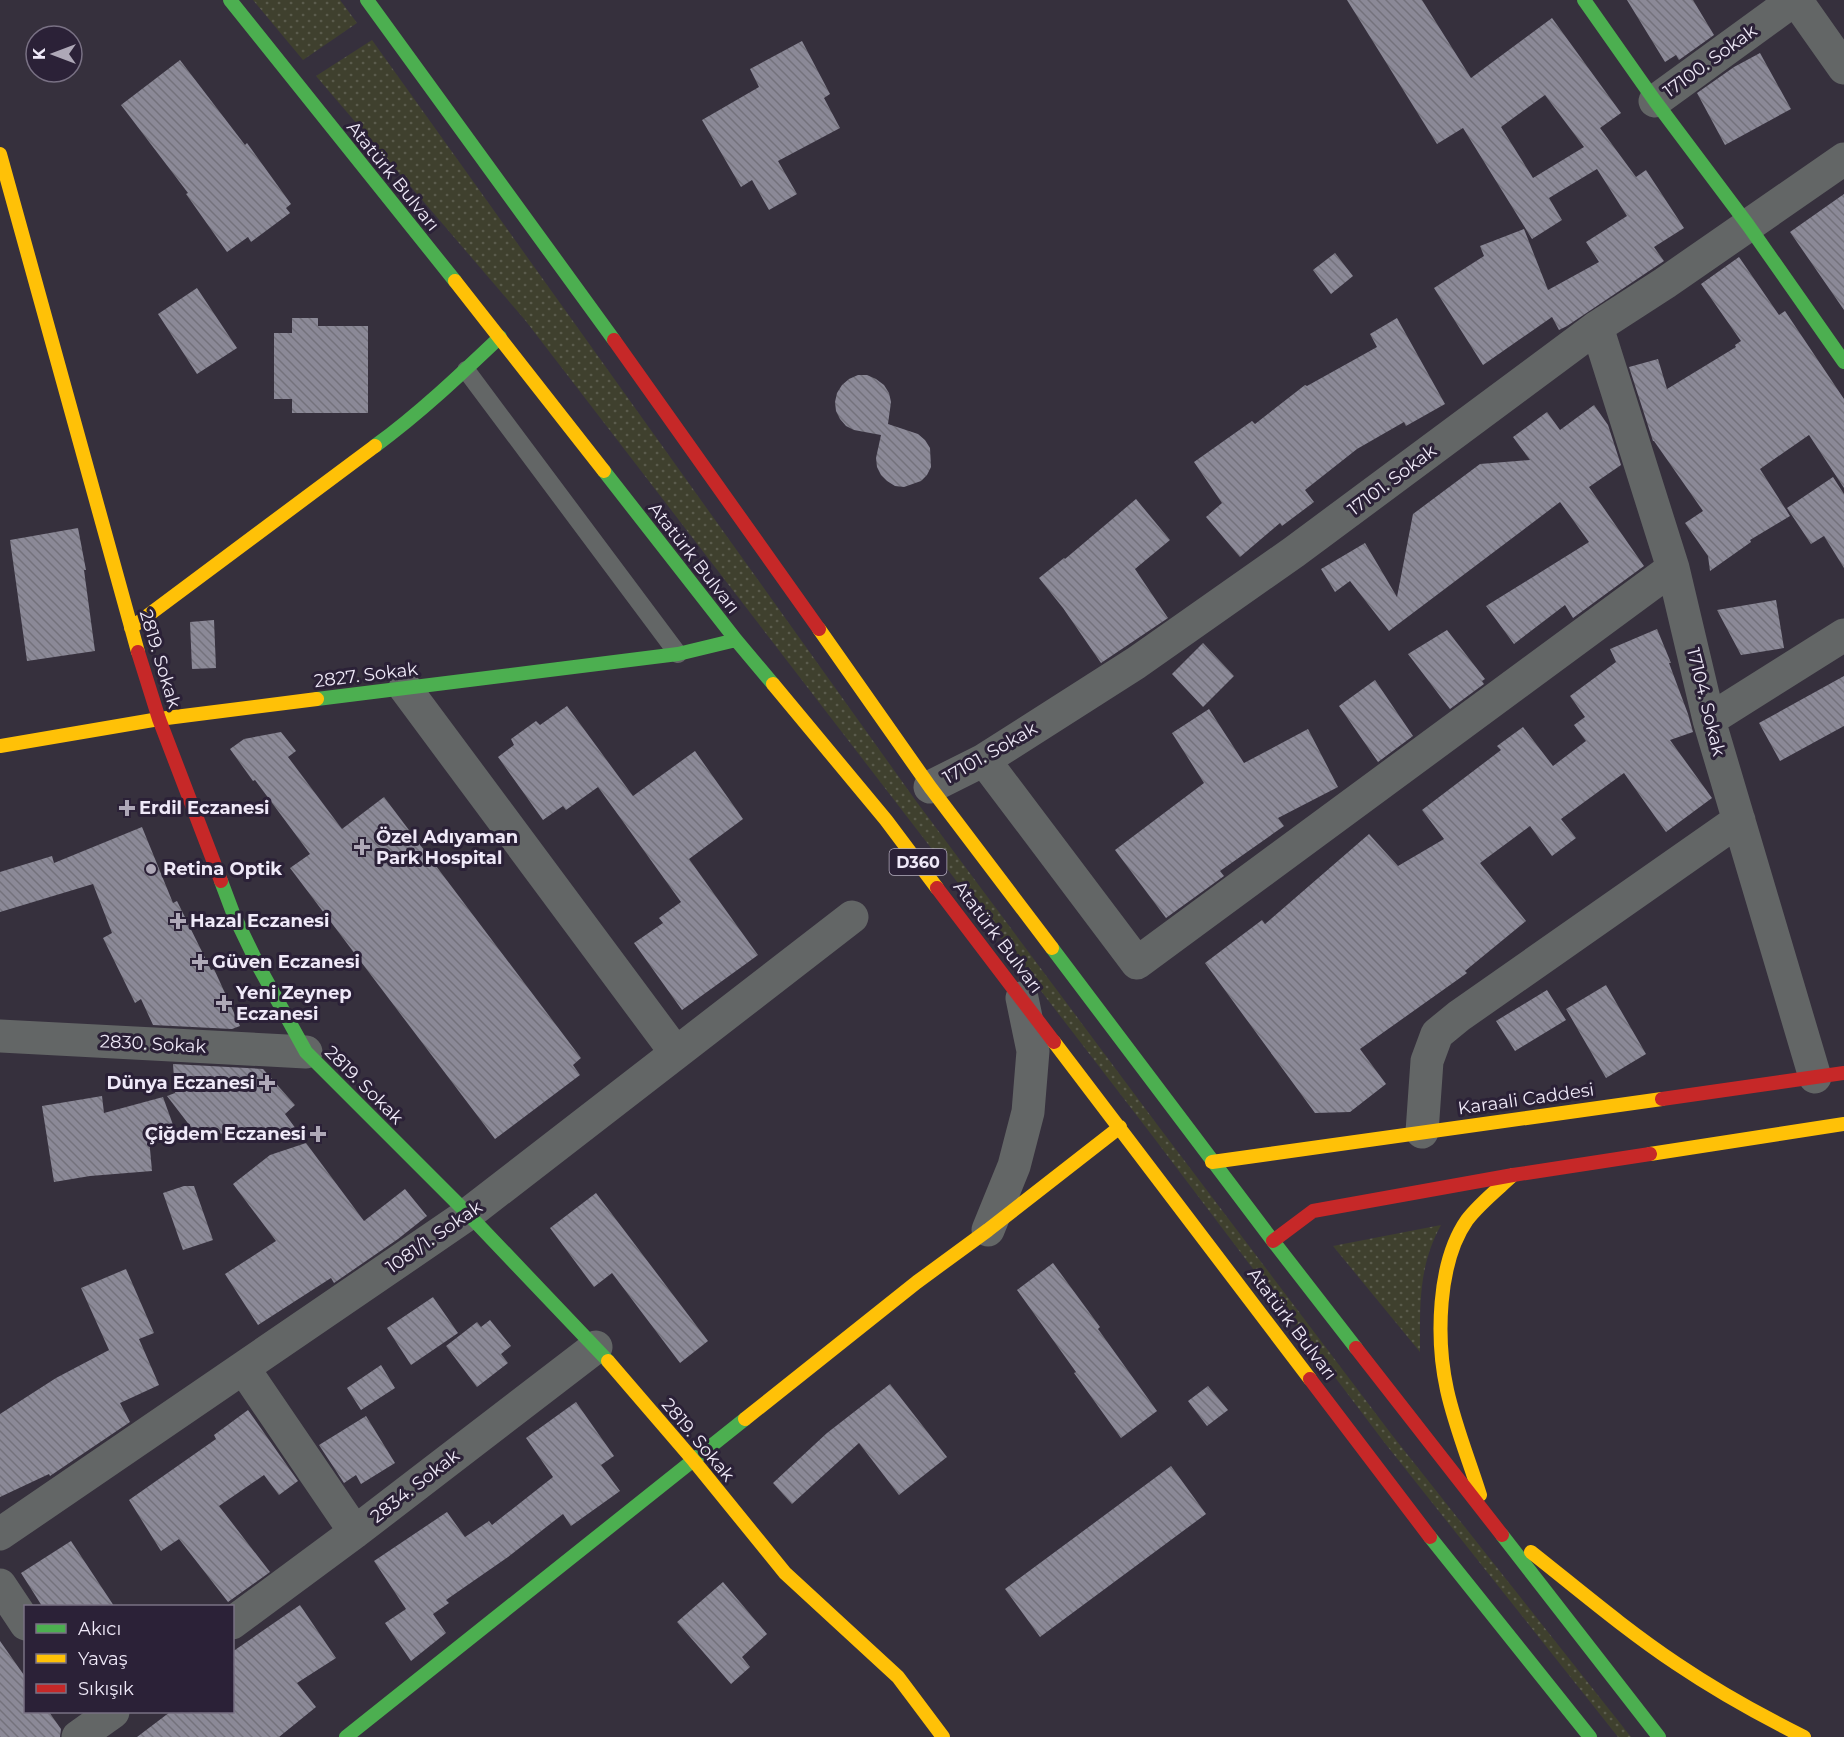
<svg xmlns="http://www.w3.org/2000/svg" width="1844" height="1737" viewBox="0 0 1844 1737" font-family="Montserrat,sans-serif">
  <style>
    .grass { fill: url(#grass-dots) }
    .building { fill: url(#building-back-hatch); fill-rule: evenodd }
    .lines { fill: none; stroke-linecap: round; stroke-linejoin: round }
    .lane { stroke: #636666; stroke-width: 18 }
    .street { stroke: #636666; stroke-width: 33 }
    .fast { stroke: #4caf50; stroke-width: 14 }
    .slow { stroke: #ffc107; stroke-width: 14 }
    .jam { stroke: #c62828; stroke-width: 14 }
    .poi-dot { fill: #aea8b7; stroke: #2b2137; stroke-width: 2 }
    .labels { text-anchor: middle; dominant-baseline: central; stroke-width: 6; stroke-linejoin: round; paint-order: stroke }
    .shield { fill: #2b2137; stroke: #b4adbe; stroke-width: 1.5 }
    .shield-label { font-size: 16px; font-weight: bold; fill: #efe9f8 }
    .street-label { font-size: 18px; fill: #efe9f8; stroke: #2b2137 }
    .poi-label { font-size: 18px; font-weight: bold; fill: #efe9f8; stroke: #2b2137; text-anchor: start }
  </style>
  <defs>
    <pattern id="grass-dots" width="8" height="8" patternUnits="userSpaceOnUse" patternTransform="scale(1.5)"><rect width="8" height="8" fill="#3f402e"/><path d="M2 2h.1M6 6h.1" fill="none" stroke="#5b5c4d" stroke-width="1.8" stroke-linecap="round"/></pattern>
    <pattern id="building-back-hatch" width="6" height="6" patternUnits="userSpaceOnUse" patternTransform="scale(1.5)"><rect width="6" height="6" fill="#8b8997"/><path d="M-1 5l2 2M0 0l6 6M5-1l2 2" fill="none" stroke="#74727c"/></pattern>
  </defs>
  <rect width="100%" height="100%" fill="#36303d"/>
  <path class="grass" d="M 253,0 L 340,0 L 357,23 L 303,60 Z
    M 372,40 L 916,801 L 1159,1127 L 1392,1435 L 1631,1737 L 1618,1737 L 1384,1442 L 1151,1134 L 525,320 L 316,76 Z
    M 1441,1225 C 1418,1267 1420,1306 1420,1352 L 1333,1246 Z"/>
  <path class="building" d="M 1347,0 L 1422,0 L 1471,78 L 1552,18 L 1621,113 L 1600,128 L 1636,177 L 1646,170 L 1684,228 L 1654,247 L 1664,261 L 1567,326 L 1559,330 L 1552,317 L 1483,365 L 1434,288 L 1484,256 L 1480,246 L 1524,229 L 1548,290 L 1599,262 L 1586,242 L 1627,216 L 1597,169 L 1549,198 L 1562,220 L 1532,239 L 1463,128 L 1437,144 ZM 1545,95 L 1584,147 L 1533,178 L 1501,127 Z
    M 1627,0 L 1693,0 L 1714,35 L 1679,60 L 1676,55 L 1665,62 Z
    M 802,41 L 830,94 L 824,98 L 840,128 L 778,161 L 797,194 L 769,210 L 752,180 L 741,187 L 702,120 L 759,87 L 750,69 Z
    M 1760,53 L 1791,109 L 1725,145 L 1697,93 L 1734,67 Z
    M 180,60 L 245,145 L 247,143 L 291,204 L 286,208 L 290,213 L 251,242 L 248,237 L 227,252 L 186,194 L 188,193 L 121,105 Z
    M 1844,194 L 1844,310 L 1790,232 Z
    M 1335,253 L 1353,276 L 1331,294 L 1313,270 Z
    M 1739,257 L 1779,315 L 1785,311 L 1844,399 L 1844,488 L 1809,435 L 1760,469 L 1790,516 L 1750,540 L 1751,542 L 1710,571 L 1708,556 L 1685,523 L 1703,511 L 1654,441 L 1653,441 L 1629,367 L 1658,359 L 1667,389 L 1736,347 L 1735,345 L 1741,341 L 1701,284 Z
    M 197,288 L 237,348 L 197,374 L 158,314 Z
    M 292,318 L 318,318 L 318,326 L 368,326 L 368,413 L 292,413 L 292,399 L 274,399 L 274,333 L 292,333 Z
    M 1397,318 L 1445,404 L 1406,426 L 1404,422 L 1357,449 L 1305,490 L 1314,502 L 1282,526 L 1280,523 L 1240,557 L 1206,517 L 1222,503 L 1194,462 L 1252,421 L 1255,424 L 1305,385 L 1307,386 L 1377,347 L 1370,334 Z
    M 858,375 L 867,375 L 876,379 L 884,385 L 889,393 L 891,402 L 888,424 L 918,434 L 925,440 L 930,448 L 931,467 L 927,475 L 921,481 L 904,487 L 895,486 L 887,481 L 881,475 L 877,467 L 876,458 L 881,435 L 854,430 L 846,426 L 840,419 L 836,411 L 835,402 L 837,393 L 842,385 L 849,379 Z
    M 1594,405 L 1608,425 L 1621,465 L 1589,487 L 1644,566 L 1573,618 L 1565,605 L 1514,644 L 1486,606 L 1589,542 L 1560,502 L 1389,631 L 1350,581 L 1335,592 L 1321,569 L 1365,543 L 1397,597 L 1413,514 L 1480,464 L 1530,460 L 1513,437 L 1547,412 L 1560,430 Z
    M 1833,477 L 1844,494 L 1844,568 L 1824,536 L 1811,544 L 1787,508 Z
    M 1136,499 L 1170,540 L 1135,569 L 1168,618 L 1101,663 L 1063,608 L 1039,578 L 1064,558 L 1065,559 Z
    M 78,528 L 86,570 L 84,570 L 95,651 L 27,661 L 10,540 Z
    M 1776,600 L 1784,648 L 1741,655 L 1717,610 Z
    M 214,620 L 216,668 L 192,669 L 190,622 Z
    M 1657,629 L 1671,663 L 1669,663 L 1688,714 L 1693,732 L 1670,740 L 1712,798 L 1666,832 L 1624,773 L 1561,819 L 1576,838 L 1552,856 L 1530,826 L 1480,863 L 1526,921 L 1465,971 L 1467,973 L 1360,1049 L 1386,1084 L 1350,1112 L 1315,1113 L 1205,963 L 1262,920 L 1265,924 L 1369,834 L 1398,866 L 1444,839 L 1422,810 L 1501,750 L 1497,746 L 1523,727 L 1553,766 L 1586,741 L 1574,725 L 1585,717 L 1570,696 L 1616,662 L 1610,649 Z
    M 1447,630 L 1485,679 L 1482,681 L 1484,684 L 1450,709 L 1408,654 Z
    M 1203,643 L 1234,676 L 1203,707 L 1172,674 Z
    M 1844,676 L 1844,726 L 1780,761 L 1759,723 Z
    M 1375,680 L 1413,736 L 1378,762 L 1339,706 Z
    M 567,706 L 633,796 L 695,751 L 743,819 L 689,859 L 758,955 L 682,1010 L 634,943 L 663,923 L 659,918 L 681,902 L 598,787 L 566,810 L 563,806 L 543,820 L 498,757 L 514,745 L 511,739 L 536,721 L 540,725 Z
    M 1209,709 L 1244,763 L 1308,729 L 1338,787 L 1278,818 L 1284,826 L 1220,871 L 1224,876 L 1166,918 L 1115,850 L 1204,783 L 1172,733 Z
    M 281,732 L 296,751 L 288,757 L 342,829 L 384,797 L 581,1058 L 573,1065 L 580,1075 L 495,1139 L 290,868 L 310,854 L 255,780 L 253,781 L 230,749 L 244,739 Z
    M 142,827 L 173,903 L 177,901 L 211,970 L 214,969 L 240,1026 L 232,1029 L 153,1025 L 141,999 L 135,1003 L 103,938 L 112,933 L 93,884 L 0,912 L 0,872 L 52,856 L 54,863 Z
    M 1606,985 L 1646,1054 L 1606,1078 L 1566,1009 Z
    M 1547,990 L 1566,1020 L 1515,1051 L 1496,1021 Z
    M 173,1064 L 263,1069 L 295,1105 L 285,1114 L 296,1129 L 197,1135 L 167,1096 L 175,1093 Z
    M 102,1096 L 104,1113 L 163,1097 L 177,1136 L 149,1138 L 152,1171 L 90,1176 L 54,1182 L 42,1106 Z
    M 306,1143 L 364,1221 L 405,1189 L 427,1216 L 398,1239 L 334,1283 L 331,1278 L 258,1325 L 225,1274 L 276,1241 L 233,1184 L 270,1155 Z
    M 184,1186 L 194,1186 L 213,1240 L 183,1250 L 163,1193 Z
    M 596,1193 L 708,1341 L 680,1363 L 612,1273 L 594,1287 L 550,1228 Z
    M 1053,1263 L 1100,1327 L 1098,1329 L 1157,1411 L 1121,1438 L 1074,1373 L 1076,1372 L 1017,1290 Z
    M 126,1269 L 154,1333 L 139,1339 L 159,1385 L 120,1403 L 130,1422 L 50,1476 L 49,1474 L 0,1497 L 0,1414 L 56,1378 L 109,1350 L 81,1288 Z
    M 433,1297 L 458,1333 L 411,1365 L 387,1328 Z
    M 490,1320 L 511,1346 L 501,1354 L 508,1363 L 477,1387 L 446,1346 L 477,1322 L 481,1327 Z
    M 381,1365 L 395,1388 L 361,1410 L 347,1388 Z
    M 890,1384 L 947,1457 L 899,1495 L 859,1443 L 792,1504 L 773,1483 L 827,1433 Z
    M 1208,1386 L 1228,1410 L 1207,1426 L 1188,1401 Z
    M 576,1402 L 614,1456 L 601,1465 L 620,1491 L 571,1526 L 563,1514 L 508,1557 L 446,1600 L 449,1603 L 433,1614 L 446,1633 L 411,1661 L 385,1623 L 406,1609 L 374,1561 L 447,1512 L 465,1537 L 489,1521 L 492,1525 L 553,1477 L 526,1438 Z
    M 248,1410 L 298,1481 L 279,1495 L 264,1475 L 219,1506 L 270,1572 L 228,1602 L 179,1539 L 161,1551 L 129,1500 L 216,1439 L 214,1435 Z
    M 366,1416 L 395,1463 L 361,1484 L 356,1475 L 344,1483 L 319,1445 Z
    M 1171,1466 L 1206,1514 L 1040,1637 L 1005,1589 Z
    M 71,1541 L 114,1606 L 42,1606 L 21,1573 Z
    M 723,1582 L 767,1634 L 742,1657 L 750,1667 L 731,1684 L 677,1622 Z
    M 300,1605 L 336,1658 L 297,1683 L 316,1707 L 279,1737 L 137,1737 L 170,1712 L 232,1712 L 232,1652 Z
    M 0,1641 L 26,1678 L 26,1712 L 49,1712 L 61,1729 L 60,1737 L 0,1737 Z"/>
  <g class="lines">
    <path class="lane" d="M 466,370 L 678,654"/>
    <path class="street" d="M 1796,0 L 1844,68
      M 1655,101 L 1794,0
      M 1597,327 L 1673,568 L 1709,720 L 1815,1077
      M 405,688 L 676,1053
      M 1709,720 L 1844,635
      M 984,760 L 1137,963 L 1673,568
      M 930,787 L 984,760 L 1136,663 L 1294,552 L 1597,327 L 1665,283 L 1844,159
      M 0,1036 L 306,1052
      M 1422,1132 L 1427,1061 L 1437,1034 L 1459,1016 L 1739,820
      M 988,1230 L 1014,1166 L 1028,1112 L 1033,1051 L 1022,998
      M 244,1369 L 355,1532
      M 0,1534 L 468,1214 L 852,917
      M 0,1585 L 26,1624
      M 232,1623 L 355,1532 L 596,1347
      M 78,1737 L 113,1712"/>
    <path class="fast" d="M 230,0 L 455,281
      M 367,0 L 614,340
      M 1584,0 L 1655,101 L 1748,225 L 1844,362
      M 375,446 C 420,413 460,375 500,337
      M 604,471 L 736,640 L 773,684
      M 317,699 L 678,654 L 736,640
      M 221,881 L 233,913 L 259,967 L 306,1052 L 468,1214 L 608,1361
      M 1052,948 L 1273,1241 L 1356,1348
      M 1502,1535 L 1659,1737
      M 1430,1537 L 1590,1737
      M 346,1737 L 745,1419"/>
    <path class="slow" d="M 0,154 L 138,652
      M 455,281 L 604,471
      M 131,628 L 375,446
      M 819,629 L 930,787 L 1052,948
      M 773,684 L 886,820 L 937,888
      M 0,746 L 159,719 L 317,699
      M 1054,1042 L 1310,1379
      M 1650,1154 L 1844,1124
      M 1212,1162 L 1662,1099
      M 608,1361 L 694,1461 L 785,1573 L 898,1677 L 943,1737
      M 745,1419 L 917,1282 L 988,1230 L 1120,1127
      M 1480,1495 C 1469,1460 1455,1426 1447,1390 C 1436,1340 1437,1263 1467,1220 C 1479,1204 1498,1189 1513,1175
      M 1531,1552 C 1579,1590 1626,1630 1677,1664 C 1717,1691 1760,1715 1804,1737"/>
    <path class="jam" d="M 614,340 L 819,629
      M 138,652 L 159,719 L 221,881
      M 937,888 L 1054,1042
      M 1662,1099 L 1844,1073
      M 1273,1241 L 1313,1211 L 1513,1175 L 1650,1154
      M 1356,1348 L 1502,1535
      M 1310,1379 L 1430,1537"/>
  </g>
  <g class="poi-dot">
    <path d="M124 799h6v6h6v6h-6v6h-6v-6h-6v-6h6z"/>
    <path d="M359 838h6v6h6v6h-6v6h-6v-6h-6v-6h6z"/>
    <circle cx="151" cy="869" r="6"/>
    <path d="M175 912h6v6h6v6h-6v6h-6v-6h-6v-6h6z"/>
    <path d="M197 953h6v6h6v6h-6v6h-6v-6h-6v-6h6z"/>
    <path d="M221 994h6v6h6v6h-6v6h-6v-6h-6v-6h6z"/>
    <path d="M264 1074h6v6h6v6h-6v6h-6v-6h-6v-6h6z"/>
    <path d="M315 1125h6v6h6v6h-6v6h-6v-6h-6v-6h6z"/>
  </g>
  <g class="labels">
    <rect class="shield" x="889.5" y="849" width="57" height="26" rx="4.5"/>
    <g class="shield-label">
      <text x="918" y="862">D360</text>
    </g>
    <g class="street-label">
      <text transform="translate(1710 61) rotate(-36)">17100. Sokak</text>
      <text transform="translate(393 176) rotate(51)">Atatürk Bulvarı</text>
      <text transform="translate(1392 480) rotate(-37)">17101. Sokak</text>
      <text transform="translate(694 558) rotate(52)">Atatürk Bulvarı</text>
      <text transform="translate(160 659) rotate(73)">2819. Sokak</text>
      <text transform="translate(366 675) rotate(-7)">2827. Sokak</text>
      <text transform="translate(1706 702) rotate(76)">17104. Sokak</text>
      <text transform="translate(990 753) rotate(-30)">17101. Sokak</text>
      <text transform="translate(998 937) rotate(53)">Atatürk Bulvarı</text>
      <text transform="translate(153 1044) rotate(3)">2830. Sokak</text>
      <text transform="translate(364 1085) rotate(45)">2819. Sokak</text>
      <text transform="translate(1526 1099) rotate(-8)">Karaali Caddesi</text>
      <text transform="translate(434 1237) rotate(-35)">1081/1. Sokak</text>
      <text transform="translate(1292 1324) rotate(53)">Atatürk Bulvarı</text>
      <text transform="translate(698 1440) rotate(50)">2819. Sokak</text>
      <text transform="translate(415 1486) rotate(-38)">2834. Sokak</text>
    </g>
    <g class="poi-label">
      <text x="139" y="808">Erdil Eczanesi</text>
      <text x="376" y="837">Özel Adıyaman<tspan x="376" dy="21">Park Hospital</tspan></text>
      <text x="163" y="869">Retina Optik</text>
      <text x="190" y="921">Hazal Eczanesi</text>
      <text x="212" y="962">Güven Eczanesi</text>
      <text x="236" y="993">Yeni Zeynep<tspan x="236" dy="21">Eczanesi</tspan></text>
      <text x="255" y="1083" text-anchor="end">Dünya Eczanesi</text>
      <text x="306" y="1134" text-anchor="end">Çiğdem Eczanesi</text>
    </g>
  </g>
  <rect x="24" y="1605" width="210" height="108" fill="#2b2137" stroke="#797184" stroke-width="1.5"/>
  <rect x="36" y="1624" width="30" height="9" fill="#4caf50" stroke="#797184" stroke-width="1.5"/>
  <text x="78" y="1635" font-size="18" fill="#efe9f8">Akıcı</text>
  <rect x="36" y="1654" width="30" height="9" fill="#ffc107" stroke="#797184" stroke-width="1.5"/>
  <text x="78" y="1665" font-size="18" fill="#efe9f8">Yavaş</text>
  <rect x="36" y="1684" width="30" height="9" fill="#c62828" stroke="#797184" stroke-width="1.5"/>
  <text x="78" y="1695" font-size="18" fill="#efe9f8">Sıkışık</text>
  <g transform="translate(54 54) rotate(270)"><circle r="28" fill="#2b2137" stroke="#797184" stroke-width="1.5"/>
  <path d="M0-4.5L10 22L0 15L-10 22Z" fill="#aea8b7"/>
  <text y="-9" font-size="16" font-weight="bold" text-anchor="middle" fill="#efe9f8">K</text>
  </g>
</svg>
